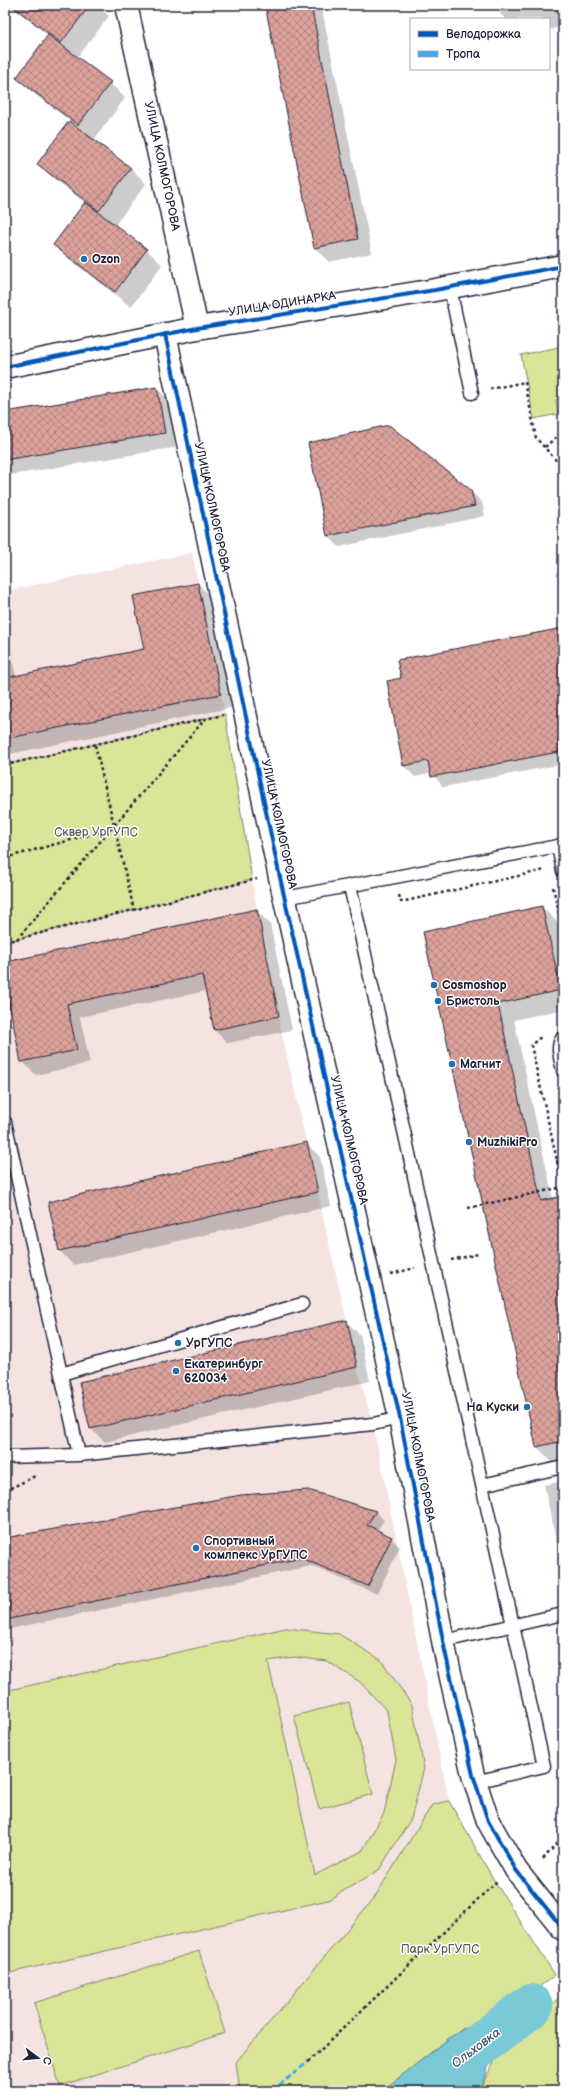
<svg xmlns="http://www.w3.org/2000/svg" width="568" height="2096" viewBox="0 0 568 2096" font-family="'Balsamiq Sans',sans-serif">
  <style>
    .built { fill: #f4e3e1 }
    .park { fill: #dae597; stroke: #7e8469; fill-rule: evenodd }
    .water { fill: #7ac9d6; stroke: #578698 }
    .shadow { fill: #0003 }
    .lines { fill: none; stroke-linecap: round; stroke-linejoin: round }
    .river { stroke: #7ac9d6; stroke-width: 44 }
    .building { fill: url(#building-cross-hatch); stroke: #22223b }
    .lane-casing { stroke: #22223b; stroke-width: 15 }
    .street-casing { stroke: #22223b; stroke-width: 25 }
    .path { stroke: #22223b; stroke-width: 2.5; stroke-dasharray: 3 3; stroke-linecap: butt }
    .lane { stroke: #fff; stroke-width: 12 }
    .street { stroke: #fff; stroke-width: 22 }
    .quiet { stroke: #3fa9f5; stroke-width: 3; stroke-dasharray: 6 3; stroke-linecap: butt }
    .cycleway-casing { stroke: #fff; stroke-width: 6 }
    .cycleway { stroke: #0057b8; stroke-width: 4 }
    .poi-dot { fill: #1f6fb2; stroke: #fff; stroke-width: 1.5 }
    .labels { text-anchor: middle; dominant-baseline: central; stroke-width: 3; stroke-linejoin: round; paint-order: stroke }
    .street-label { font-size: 12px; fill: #22223b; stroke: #fff }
    .poi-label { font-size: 12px; font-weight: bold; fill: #22223b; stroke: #fff; text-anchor: start }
    .park-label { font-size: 12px; fill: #595c57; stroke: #fff }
    .water-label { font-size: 13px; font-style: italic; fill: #415c71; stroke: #fff }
  </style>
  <defs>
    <pattern id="building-cross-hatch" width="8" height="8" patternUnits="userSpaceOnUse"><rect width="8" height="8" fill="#dba19a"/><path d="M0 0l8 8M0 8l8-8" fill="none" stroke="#b1837f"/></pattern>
  </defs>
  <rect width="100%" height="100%" fill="#fff"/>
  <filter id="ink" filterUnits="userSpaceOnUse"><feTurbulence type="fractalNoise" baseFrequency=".025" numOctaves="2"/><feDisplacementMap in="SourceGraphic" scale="8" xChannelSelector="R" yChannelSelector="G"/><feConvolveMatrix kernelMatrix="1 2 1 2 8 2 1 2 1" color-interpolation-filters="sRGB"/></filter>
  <g filter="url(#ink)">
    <path class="built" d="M 192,553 L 225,714 L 257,909 L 281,1030 L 357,1367 L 373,1424 L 449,1801 L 432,1806 L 374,1898 L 236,2062 L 240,2091 L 5,2091 L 5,591 Z"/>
    <path class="park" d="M 563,346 L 563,398 L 556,400 L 558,414 L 534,419 L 521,355 Z
      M 225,714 L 252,880 L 5,942 L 5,765 Z
      M 286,1628 L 339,1634 L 381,1660 L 412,1705 L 424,1768 L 411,1819 L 379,1870 L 328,1900 L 5,1974 L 5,1691 ZM 293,1657 L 327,1661 L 360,1682 L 387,1711 L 396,1760 L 384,1813 L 362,1851 L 315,1875 L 268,1661 Z
      M 349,1702 L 373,1794 L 319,1809 L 294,1716 Z
      M 449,1801 L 495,1882 L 555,1975 L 495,2021 L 461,2029 L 382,2091 L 240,2091 L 236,2062 L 374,1898 L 432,1805 Z
      M 199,1951 L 225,2033 L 60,2086 L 34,2003 Z
      M 563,1995 L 563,2091 L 479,2091 L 506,2039 Z"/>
    <path class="water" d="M 461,2029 L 498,2030 L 486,2074 L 479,2091 L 382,2091 Z"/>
    <path class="shadow" d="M 9,5 L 97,5 L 109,16 L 77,58 L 110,83 L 125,98 L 94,140 L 131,168 L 146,184 L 115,225 L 147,250 L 162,265 L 131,307 L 70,260 L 54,245 L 85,203 L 54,179 L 38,164 L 70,121 L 33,93 L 17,78 L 49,36 Z
      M 266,5 L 321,5 L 372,253 L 329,262 L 315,248 Z
      M 493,5 L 563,5 L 563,26 L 549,30 L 549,19 L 505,19 Z
      M 157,388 L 170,402 L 178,447 L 5,476 L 5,413 Z
      M 309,443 L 471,491 L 482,502 L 485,516 L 339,547 L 328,536 Z
      M 198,584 L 211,597 L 234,707 L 5,755 L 5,634 L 8,637 L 16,677 L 145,649 Z
      M 563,629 L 563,764 L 443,787 L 432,773 L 415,777 L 404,766 L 388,682 L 402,679 Z
      M 542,907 L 558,923 L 563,946 L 563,1009 L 514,1020 L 553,1199 L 563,1197 L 563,1460 L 553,1463 L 536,1446 L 424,933 Z
      M 256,910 L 270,924 L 292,1030 L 228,1043 L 214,1030 L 206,991 L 80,1017 L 90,1063 L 36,1075 L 22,1061 L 5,978 L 5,963 Z
      M 307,1144 L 320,1157 L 331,1206 L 73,1265 L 60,1251 L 49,1202 Z
      M 346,1321 L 360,1335 L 370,1381 L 105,1442 L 91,1429 Z
      M 5,1341 L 10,1363 L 5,1364 Z
      M 563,1481 L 563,1562 L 560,1559 L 544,1485 Z
      M 375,1511 L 384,1520 L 377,1531 L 391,1538 L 400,1547 L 377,1594 L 311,1566 L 5,1630 L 5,1539 Z"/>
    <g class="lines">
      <path class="river" d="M 420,2091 L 531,2006"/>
    </g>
    <path class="building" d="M 11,5 L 90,5 L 61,43 Z
      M 265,5 L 311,5 L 358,239 L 314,248 Z
      M 48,35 L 111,82 L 78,125 L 16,78 Z
      M 69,121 L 131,168 L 99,211 L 37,164 Z
      M 85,202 L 147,249 L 115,292 L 53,245 Z
      M 157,387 L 165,433 L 5,460 L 5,412 Z
      M 389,425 L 471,490 L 475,506 L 327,536 L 308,443 Z
      M 198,583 L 221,694 L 5,739 L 5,678 L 144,649 L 133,596 Z
      M 563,628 L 563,751 L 431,777 L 428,761 L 403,766 L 387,681 L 401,678 L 397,660 Z
      M 542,906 L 561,990 L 498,1004 L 541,1201 L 563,1196 L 563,1441 L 536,1447 L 423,932 Z
      M 257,909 L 279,1016 L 214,1030 L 202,975 L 67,1004 L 77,1050 L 21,1062 L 5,983 L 5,962 Z
      M 307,1142 L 318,1192 L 59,1251 L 48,1202 Z
      M 347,1320 L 357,1367 L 90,1429 L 79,1382 Z
      M 308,1490 L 376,1511 L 367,1525 L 392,1537 L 368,1586 L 301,1558 L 5,1620 L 5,1538 L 241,1495 Z"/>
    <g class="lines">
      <g class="lane-casing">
        <path id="lane" d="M 450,288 L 472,393
          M 558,846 L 563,871
          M 350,886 L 544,1766 L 475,1782
          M 285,898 L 563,845
          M 563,1037 C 555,1046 561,1060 563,1071
          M 5,1122 L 79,1455
          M 61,1374 L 302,1304
          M 5,1457 L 79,1455 L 373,1424 L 400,1418
          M 482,1485 L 563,1467
          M 444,1641 L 563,1614"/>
      </g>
      <g class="street-casing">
        <path id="street" d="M 126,5 L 197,328
          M 165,334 L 279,873 L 400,1418 L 445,1651 L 473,1775 L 488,1821 L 516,1870 L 563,1929
          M 5,367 L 197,328 L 435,290 L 563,266"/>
      </g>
      <path class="path" d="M 490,389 L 525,382 L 536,438 L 563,468
        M 545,447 L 563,431
        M 95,745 L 134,910
        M 5,765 L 223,715
        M 5,858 L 114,828
        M 553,887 L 563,930
        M 399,895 L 401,902 L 545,870
        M 17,939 L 205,719
        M 5,942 L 257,879
        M 556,1161 L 563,1163
        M 468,1208 L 563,1187 L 531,1045 L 542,1036
        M 451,1260 L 478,1254
        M 391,1274 L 415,1268
        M 5,1491 L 35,1476
        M 543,1859 L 563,1837
        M 308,2062 L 497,1881"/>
      <use href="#lane" class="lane"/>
      <use href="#street" class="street"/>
      <path class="quiet" d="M 272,2091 L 308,2062"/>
      <g class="cycleway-casing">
        <path id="cycleway" d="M 165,334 L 279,873 L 400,1418 L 445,1651 L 473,1775 L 488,1821 L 516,1870 L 563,1929
          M 5,367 L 197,328 L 435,290 L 563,266"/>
      </g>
      <use href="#cycleway" class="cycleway"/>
    </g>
  </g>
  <g class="poi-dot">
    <circle cx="84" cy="259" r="4"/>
    <circle cx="434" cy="985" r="4"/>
    <circle cx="438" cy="1001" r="4"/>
    <circle cx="452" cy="1064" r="4"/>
    <circle cx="469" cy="1142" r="4"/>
    <circle cx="178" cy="1343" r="4"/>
    <circle cx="176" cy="1371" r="4"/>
    <circle cx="527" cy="1407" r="4"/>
    <circle cx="196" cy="1548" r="4"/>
  </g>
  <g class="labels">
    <g class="street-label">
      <text transform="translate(162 166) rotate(78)">УЛИЦА КОЛМОГОРОВА</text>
      <text transform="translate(282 304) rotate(-9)">УЛИЦА ОДИНАРКА</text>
      <text transform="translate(212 507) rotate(78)">УЛИЦА КОЛМОГОРОВА</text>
      <text transform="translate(279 824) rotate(78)">УЛИЦА КОЛМОГОРОВА</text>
      <text transform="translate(349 1140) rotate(77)">УЛИЦА КОЛМОГОРОВА</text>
      <text transform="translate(418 1457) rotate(79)">УЛИЦА КОЛМОГОРОВА</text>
    </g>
    <g class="poi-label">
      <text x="92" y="259">Ozon</text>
      <text x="442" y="985">Cosmoshop</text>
      <text x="446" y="1001">Бристоль</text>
      <text x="460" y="1064">Магнит</text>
      <text x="477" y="1142">MuzhikiPro</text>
      <text x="186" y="1343">УрГУПС</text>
      <text x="184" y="1364">Екатеринбург<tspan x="184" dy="14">620034</tspan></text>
      <text x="519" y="1407" text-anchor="end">На Куски</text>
      <text x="204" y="1541">Спортивный<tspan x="204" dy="14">комлпекс УрГУПС</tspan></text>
    </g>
    <g class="park-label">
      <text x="96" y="832">Сквер УрГУПС</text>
      <text x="440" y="1949">Парк УрГУПС</text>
    </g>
    <g class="water-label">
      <text transform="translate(476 2048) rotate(-37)">Ольховка</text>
    </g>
  </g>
  <rect width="568" height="2096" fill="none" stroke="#fff" stroke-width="20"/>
  <rect x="10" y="10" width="548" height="2076" fill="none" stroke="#22223b" stroke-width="1.5" filter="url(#ink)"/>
  <rect x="410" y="18" width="140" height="52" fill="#ffffff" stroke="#a7a7b1"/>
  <rect x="418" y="31" width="20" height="6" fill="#0057b8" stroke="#a7a7b1"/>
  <text x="446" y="38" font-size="12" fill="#22223b">Велодорожка</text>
  <rect x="418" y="51" width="20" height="6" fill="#3fa9f5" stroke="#a7a7b1"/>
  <text x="446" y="58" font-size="12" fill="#22223b">Тропа</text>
  <g transform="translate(38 2058) rotate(106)" stroke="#ffffff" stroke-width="3" paint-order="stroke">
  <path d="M0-3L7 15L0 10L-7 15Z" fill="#22223b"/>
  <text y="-6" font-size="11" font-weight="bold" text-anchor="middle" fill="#22223b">С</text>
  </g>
</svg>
